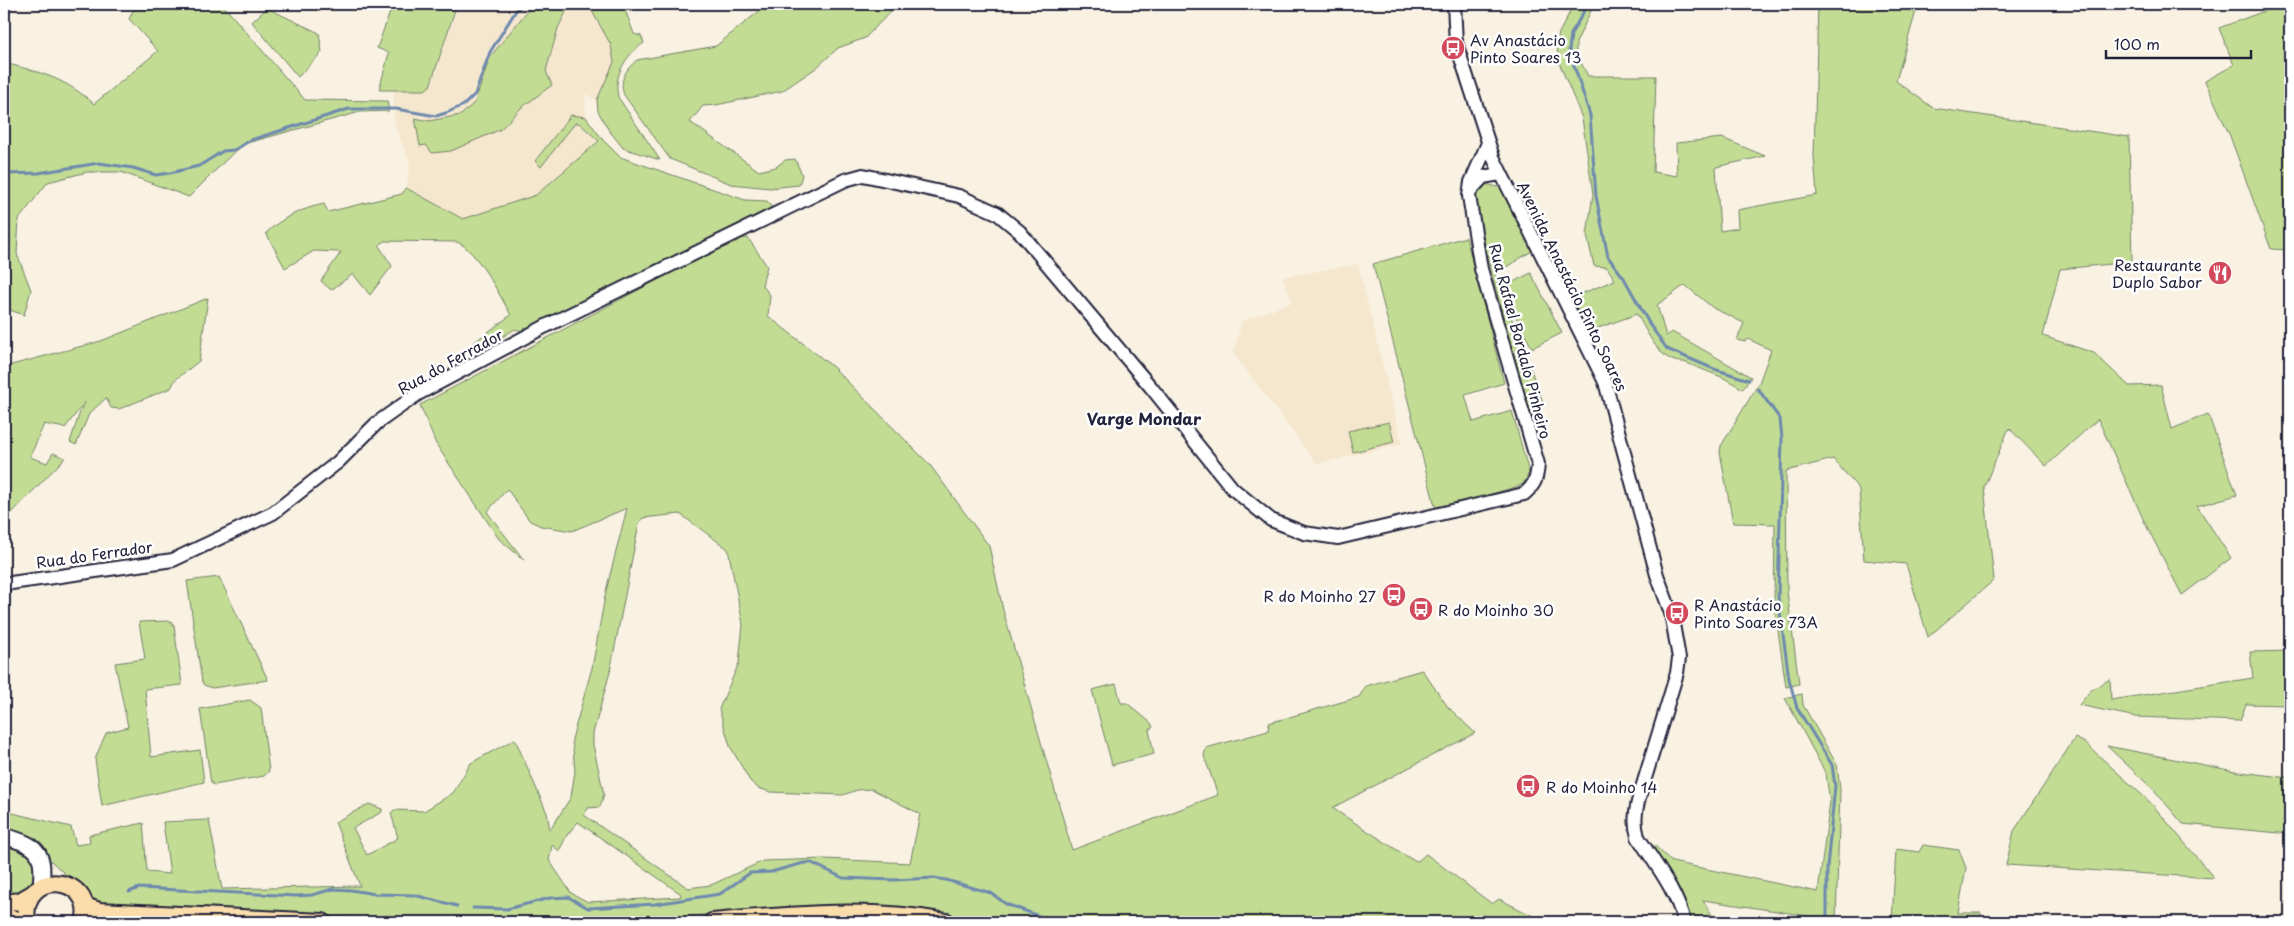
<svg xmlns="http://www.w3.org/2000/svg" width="2294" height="926" viewBox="0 0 2294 926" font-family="'Playpen Sans',sans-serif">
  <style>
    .built { fill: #f5e7ce }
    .green { fill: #c2dd93; stroke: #728067; fill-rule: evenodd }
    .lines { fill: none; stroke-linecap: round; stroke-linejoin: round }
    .stream { stroke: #6e89ae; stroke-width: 3 }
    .tertiary-casing { stroke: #22223b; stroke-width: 16 }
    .secondary-casing { stroke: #22223b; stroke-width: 19 }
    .primary-casing { stroke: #22223b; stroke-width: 20 }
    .tertiary { stroke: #fff; stroke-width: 12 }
    .secondary { stroke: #fff; stroke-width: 15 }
    .primary { stroke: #fbddab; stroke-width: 16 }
    .labels { text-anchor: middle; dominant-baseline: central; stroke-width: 5; stroke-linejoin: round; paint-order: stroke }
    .poi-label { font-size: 15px; fill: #22223b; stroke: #fff; text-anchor: start }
    .street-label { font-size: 15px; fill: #22223b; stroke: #fff }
    .neighbourhood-label { font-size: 16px; font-weight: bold; fill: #22223b; stroke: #fff }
  </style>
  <rect width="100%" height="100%" fill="#f9f1e2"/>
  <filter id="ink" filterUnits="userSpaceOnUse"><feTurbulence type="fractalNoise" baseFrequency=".02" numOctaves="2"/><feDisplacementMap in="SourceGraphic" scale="10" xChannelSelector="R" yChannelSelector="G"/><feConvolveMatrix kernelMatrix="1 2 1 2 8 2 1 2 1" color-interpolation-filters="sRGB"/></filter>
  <g filter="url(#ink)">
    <path class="built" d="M 454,4 L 533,4 L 490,57 L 475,102 L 460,116 L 420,145 L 506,126 L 521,108 L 552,85 L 546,71 L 558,28 L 569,6 L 568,4 L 588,5 L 611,45 L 614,62 L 597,100 L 585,94 L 586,117 L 571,115 L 541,167 L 575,123 L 579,123 L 599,141 L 537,195 L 463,219 L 406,188 L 410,164 L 395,125 L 394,113 L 394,90 L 425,90 L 430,86 L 456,12 Z
      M 1358,264 L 1402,444 L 1317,464 L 1233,353 L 1242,321 L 1292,302 L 1283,277 Z"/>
    <path class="green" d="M 136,4 L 222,4 L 305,100 L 387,101 L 389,111 L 360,112 L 247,143 L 233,153 L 189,197 L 121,172 L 87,172 L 48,182 L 19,219 L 17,254 L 31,290 L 24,315 L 4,308 L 4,63 C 40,72 65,78 94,104 L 158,51 L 129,19 Z
      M 393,4 L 454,4 L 456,7 L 430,86 L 425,90 L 379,90 L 389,53 L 377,48 Z
      M 533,4 L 568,4 L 569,6 L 558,28 L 546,71 L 552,85 L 521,108 L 501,129 L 451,151 L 432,153 L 426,145 L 420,146 L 415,118 L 429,121 L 461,115 L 475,102 L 490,57 Z
      M 588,4 L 623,4 L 634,34 L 641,36 L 644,43 C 626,55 613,75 618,97 L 660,160 L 623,148 L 608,129 L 598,111 L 597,100 L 614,62 L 611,45 Z
      M 768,4 L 898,4 L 865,38 L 838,48 L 816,68 L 782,91 L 716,105 L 703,106 L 690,122 L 759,171 L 776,167 L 785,160 L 795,159 L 802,175 L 799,185 L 770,188 L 731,184 L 670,159 L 624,95 C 619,80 625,70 637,60 L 716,46 Z
      M 1574,4 L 1594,4 L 1576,43 L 1576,53 L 1588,76 L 1656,76 L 1653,172 L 1677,176 L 1676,143 L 1722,138 L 1765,156 L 1716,167 L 1720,231 L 1738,228 L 1737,210 L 1817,195 L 1814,156 L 1818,4 L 1918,4 L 1896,81 L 1933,108 L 2129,137 L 2132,262 L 2060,269 L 2043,336 L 2094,353 L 2129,386 L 2161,385 L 2172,429 L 2208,414 L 2237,495 L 2197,506 L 2231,558 L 2182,595 L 2145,523 L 2098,419 L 2046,466 L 2009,428 L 1984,487 L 1994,580 L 1928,637 L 1906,564 L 1864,560 L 1859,489 L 1833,459 L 1786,471 L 1787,591 L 1799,684 L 1786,687 L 1774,602 L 1775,524 L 1733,523 L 1720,452 L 1721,446 L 1759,383 L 1771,350 L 1748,339 L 1745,342 L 1737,340 L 1744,323 L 1713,308 L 1685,285 L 1657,305 L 1666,336 L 1672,332 L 1751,377 L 1743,389 L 1724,378 L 1684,362 C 1660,364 1647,331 1637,314 L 1587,332 L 1571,298 L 1615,280 L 1607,267 L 1594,266 L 1587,235 L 1593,194 L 1582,118 L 1558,60 L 1557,44 L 1559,33 Z
      M 2266,4 L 2290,4 L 2290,250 L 2271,249 L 2230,136 L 2205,81 L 2234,65 L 2219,28 L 2270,9 Z
      M 267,8 L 319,33 L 322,52 L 298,77 L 252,22 Z
      M 571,115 L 586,117 L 602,139 L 620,157 L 745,200 L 767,201 L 774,210 L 527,332 L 515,329 L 483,349 L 473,343 L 511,315 C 500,296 477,250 457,242 L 384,241 L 379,246 L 392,266 L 370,295 L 353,274 L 331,290 L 321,281 L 341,252 L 314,251 L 285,268 L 266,233 C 283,217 301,209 324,204 L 328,212 L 402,194 L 406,188 L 463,219 L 536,195 L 599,141 L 579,123 L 575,123 L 541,167 L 535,161 Z
      M 1486,184 L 1501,188 L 1532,251 L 1495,274 L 1544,405 L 1532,420 L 1492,276 L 1475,201 L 1477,190 Z
      M 1466,237 L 1504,383 L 1465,395 L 1473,422 L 1512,411 L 1529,473 L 1523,484 L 1516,487 L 1440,509 L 1435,506 L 1373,264 Z
      M 737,238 L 748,238 L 767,266 L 762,285 L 770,295 L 768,316 L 833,367 L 930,465 L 989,546 L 1003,610 L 1072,850 L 1218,795 L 1204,756 L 1206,748 L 1268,731 L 1269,723 L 1359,697 L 1366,686 L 1422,670 L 1448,707 L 1475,733 L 1332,808 L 1411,859 L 1418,861 L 1426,854 L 1492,904 L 1499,899 L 1545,922 L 980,922 L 914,910 L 779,908 L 628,922 L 409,922 L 141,906 L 102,903 L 92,899 L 51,861 L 37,840 L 4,829 L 4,811 L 71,827 L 76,845 L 90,843 L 89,835 L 143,823 L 147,872 L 170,874 L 163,822 L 209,820 L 222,889 L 360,886 L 335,822 L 369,804 L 382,809 L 382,812 L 353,828 L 367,855 L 398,838 L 391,813 L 394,810 L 424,811 L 453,793 L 471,763 L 515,739 L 547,813 L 550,830 L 571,797 L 575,771 L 572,739 L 592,668 L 606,591 L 627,508 L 572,531 L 541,526 L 530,521 L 507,489 L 487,512 L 524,560 L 499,539 L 436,444 L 420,405 ZM 680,514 L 728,549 L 743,624 L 739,663 L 719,709 L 730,746 L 750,781 L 758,788 L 771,792 L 843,795 L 857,790 L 872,789 L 920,814 L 910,863 L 825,859 L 763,861 L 711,885 L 688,888 L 584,815 L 588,808 L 600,807 L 604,794 L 593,745 L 593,733 L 610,672 L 639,523 L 643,518 ZM 578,822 L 681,894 L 680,897 L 588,902 L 571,893 L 549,860 L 552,845 L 559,851 L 567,835 Z
      M 1531,273 L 1562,333 L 1532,348 L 1501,288 Z
      M 208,298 L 199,361 L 175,380 L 171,388 L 119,409 L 111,408 L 106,398 L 89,414 L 76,445 L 70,442 L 80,412 L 85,402 L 65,428 L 44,424 L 30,457 L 47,463 L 53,453 L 65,458 L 4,521 L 4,367 L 101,341 Z
      M 1389,422 L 1394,442 L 1353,452 L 1348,431 Z
      M 219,577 L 268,680 L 212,688 L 204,685 L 202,682 L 187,581 Z
      M 171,621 L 174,626 L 182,685 L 145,689 L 151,757 L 200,750 L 204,782 L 102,806 L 95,759 L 106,733 L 128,727 L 115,663 L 145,659 L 139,622 Z
      M 2290,651 L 2290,705 L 2246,704 L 2240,721 L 2136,717 L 2079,705 L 2090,691 L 2110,679 L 2111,700 L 2253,678 L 2250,652 Z
      M 1116,684 L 1121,703 L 1127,703 L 1151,723 L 1153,727 L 1149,730 L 1154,754 L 1112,765 L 1092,690 Z
      M 1802,694 L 1803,705 L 1837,765 L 1840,789 L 1836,922 L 1817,922 L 1816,917 L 1703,900 L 1716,922 L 1691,922 L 1683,899 L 1651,852 L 1654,845 L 1672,862 L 1818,892 L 1830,802 L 1826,774 L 1785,698 Z
      M 250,700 L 261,708 L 269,771 L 264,776 L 214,785 L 211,783 L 200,709 Z
      M 2075,738 L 2085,743 L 2152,804 L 2214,878 L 2006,865 L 2014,831 Z
      M 2107,746 L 2240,772 L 2290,778 L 2290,834 L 2183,824 L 2155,791 Z
      M 4,841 L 29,853 C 41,880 30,891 4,897 Z
      M 1923,845 L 1959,850 L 1966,868 L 1958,913 L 1981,913 L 1981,920 L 2127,920 L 2234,918 L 2246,922 L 1892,922 L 1896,849 L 1919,852 Z"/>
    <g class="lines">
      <path class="stream" d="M 1588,4 L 1571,34 L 1569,50 L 1590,115 L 1596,196 L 1608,257 L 1624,278 L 1650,325 L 1667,349 L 1714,369 L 1749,380
        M 4,174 L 38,173 L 99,163 L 133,168 L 156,175 L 170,173 L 199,166 L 223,151 L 234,150 L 251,140 L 349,109 L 396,109 L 436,116 L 446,113 L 464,105 L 475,94 L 490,52 L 517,9 L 524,4
        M 1758,389 L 1780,419 L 1782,439 L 1778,597 L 1789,679 L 1797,708 L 1832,765 L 1835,786 L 1827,867 L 1827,922
        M 129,892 L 139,888 L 296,896 L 312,895 L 333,889 L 351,890 L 375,894 L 414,895 L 457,906
        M 473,908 L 507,909 L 550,898 L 568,897 L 588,908 L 655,904 L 720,894 L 750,873 L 771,872 L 804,863 L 812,863 L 843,878 L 894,880 L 934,878 L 946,880 L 991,893 L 1006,904 L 1055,922"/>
      <g class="tertiary-casing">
        <path id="tertiary" d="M 1454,4 L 1456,43 L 1493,157 L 1605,382 L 1657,575 L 1671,613 L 1679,658 L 1677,673 L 1639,798 C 1635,813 1634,823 1638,837 C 1655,864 1677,891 1684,922
          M 1472,189 L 1483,177 L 1500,174
          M 4,584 L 173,560 L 273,513 L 338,462 L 377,423 L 418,394 L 544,327 L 845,180 L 863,175 L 959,196 L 997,213 L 1020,232 L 1150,386 L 1233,489 L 1271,520 L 1304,533 L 1338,538 L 1524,494 C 1535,485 1537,478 1538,464 L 1481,269 L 1469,196 L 1471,182 L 1488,143"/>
      </g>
      <g class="secondary-casing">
        <path id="secondary" d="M 4,836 C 37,846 45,850 41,886"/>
      </g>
      <g class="primary-casing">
        <path id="primary" d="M 4,903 L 20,901 L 32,894
          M 85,906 L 99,911 L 323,922
          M 4,916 L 24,922
          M 27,922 C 19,866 97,875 84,922
          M 712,922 C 790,915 869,907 947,922"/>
      </g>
      <use href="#tertiary" class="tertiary"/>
      <use href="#secondary" class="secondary"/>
      <use href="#primary" class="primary"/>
    </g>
  </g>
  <defs>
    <g id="bus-disc" transform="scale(1.25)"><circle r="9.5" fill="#d1495b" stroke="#fff"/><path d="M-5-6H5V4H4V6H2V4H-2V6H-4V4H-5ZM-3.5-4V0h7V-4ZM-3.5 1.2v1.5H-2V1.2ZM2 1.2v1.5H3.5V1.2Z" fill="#fff"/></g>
    <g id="restaurant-disc" transform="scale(1.25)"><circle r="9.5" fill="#d1495b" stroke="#fff"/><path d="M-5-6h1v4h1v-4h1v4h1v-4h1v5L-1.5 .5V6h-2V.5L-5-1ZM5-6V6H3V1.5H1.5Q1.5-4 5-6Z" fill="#fff"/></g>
  </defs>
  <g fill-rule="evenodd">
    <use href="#bus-disc" x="1453" y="48"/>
    <use href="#restaurant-disc" x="2220" y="273"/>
    <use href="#bus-disc" x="1394" y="595"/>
    <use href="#bus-disc" x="1421" y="609"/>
    <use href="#bus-disc" x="1677" y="613"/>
    <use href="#bus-disc" x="1528" y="786"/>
  </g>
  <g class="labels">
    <g class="poi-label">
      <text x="1470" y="39">Av Anastácio<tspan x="1470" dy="17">Pinto Soares 13</tspan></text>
      <text x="2202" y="264" text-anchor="end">Restaurante<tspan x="2202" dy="17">Duplo Sabor</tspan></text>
      <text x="1376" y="595" text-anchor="end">R do Moinho 27</text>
      <text x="1694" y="604">R Anastácio<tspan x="1694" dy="17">Pinto Soares 73A</tspan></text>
      <text x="1438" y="609">R do Moinho 30</text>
      <text x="1546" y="786">R do Moinho 14</text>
    </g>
    <g class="street-label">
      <text transform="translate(1573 286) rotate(64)">Avenida Anastácio Pinto Soares</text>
      <text transform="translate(1521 341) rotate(75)">Rua Rafael Bordalo Pinheiro</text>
      <text transform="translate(450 361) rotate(-29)">Rua do Ferrador</text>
      <text transform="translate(94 554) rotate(-8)">Rua do Ferrador</text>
    </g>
    <g class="neighbourhood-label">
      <text x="1144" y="418">Varge Mondar</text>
    </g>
  </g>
  <rect width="2294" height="926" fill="none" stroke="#fff" stroke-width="20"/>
  <rect x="10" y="10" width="2274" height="906" fill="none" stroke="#22223b" stroke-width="2" filter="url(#ink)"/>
  <path d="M2106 50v8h145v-8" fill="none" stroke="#22223b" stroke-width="2.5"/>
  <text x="2114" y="50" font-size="15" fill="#22223b" stroke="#ffffff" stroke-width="4" paint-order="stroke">100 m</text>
</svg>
